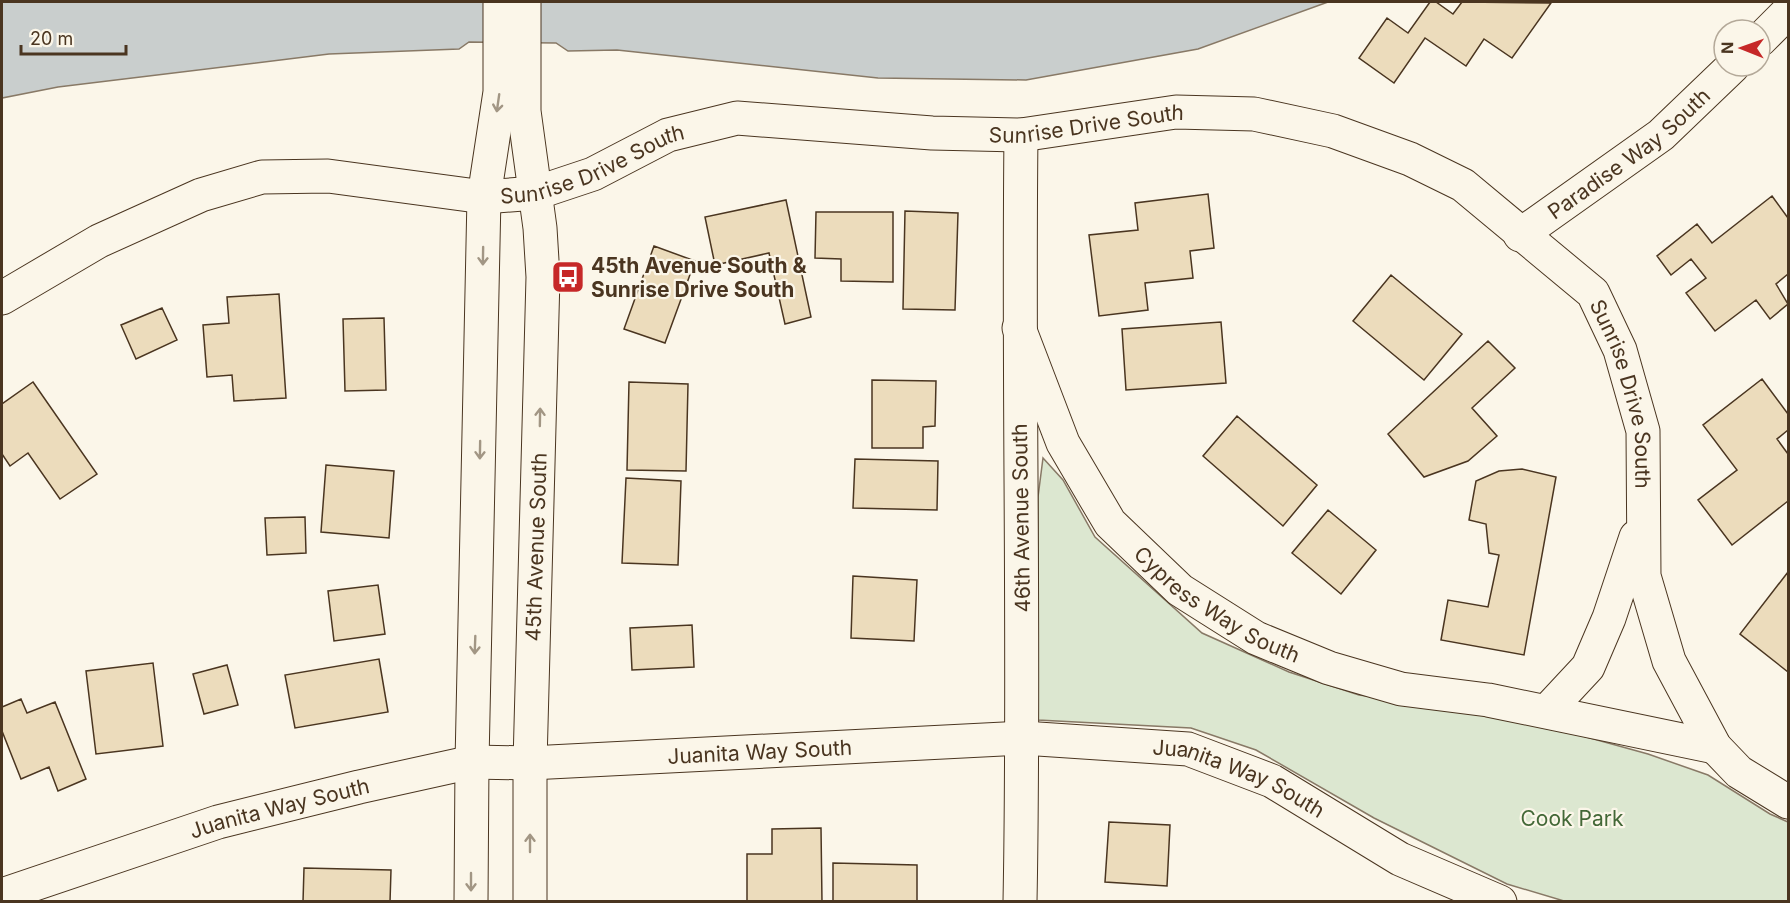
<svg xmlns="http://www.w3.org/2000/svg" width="1790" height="903" viewBox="0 0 1790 903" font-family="Inter,sans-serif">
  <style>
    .green { fill: #dce7d0; stroke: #887966; stroke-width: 1.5 }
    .water { fill: #c9cecd; stroke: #887966; stroke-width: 1.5 }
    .building { fill: #ecdcbc; stroke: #4a3520; stroke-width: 1.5 }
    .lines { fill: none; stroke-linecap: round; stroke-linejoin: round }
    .minor-casing { stroke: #4a3520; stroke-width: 35 }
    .minor { stroke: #fbf6e9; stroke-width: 33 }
    .oneway { stroke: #a29684 }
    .labels { text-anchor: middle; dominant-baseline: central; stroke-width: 4.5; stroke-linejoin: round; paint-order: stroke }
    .street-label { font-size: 21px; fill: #4a3520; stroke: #fbf6e9 }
    .poi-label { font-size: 21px; font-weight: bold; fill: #4a3520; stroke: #fbf6e9; text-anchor: start }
    .park-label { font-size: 21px; fill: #436837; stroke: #fbf6e9 }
  </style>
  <rect width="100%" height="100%" fill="#fbf6e9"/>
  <path class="green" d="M 1043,458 L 1063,480 L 1095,537 L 1202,633 L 1289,672 L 1359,695 L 1462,708 L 1561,730 L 1648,754 L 1708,775 L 1770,814 L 1788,822 L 1788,901 L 1564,901 L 1507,884 L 1374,818 L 1256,750 L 1191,728 L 1038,720 L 1038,497 Z"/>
  <path class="water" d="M 2,2 L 1328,2 L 1198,49 L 1026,80 L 878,78 L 617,50 L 568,51 L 556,43 L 469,42 L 459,49 L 329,54 L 58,87 L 2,98 Z"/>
  <path class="building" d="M 1430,2 L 1436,2 L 1453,14 L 1462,2 L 1551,3 L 1512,58 L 1484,39 L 1466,66 L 1425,38 L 1394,83 L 1359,58 L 1387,18 L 1408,33 Z
    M 1208,194 L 1214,248 L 1190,251 L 1193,278 L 1145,283 L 1148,310 L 1099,316 L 1089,235 L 1138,230 L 1135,203 Z
    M 1772,196 L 1788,218 L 1788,274 L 1776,284 L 1788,304 L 1770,319 L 1756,300 L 1715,331 L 1686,293 L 1706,278 L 1691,259 L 1671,275 L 1657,256 L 1697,224 L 1712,243 Z
    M 786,200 L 811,317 L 785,324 L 769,253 L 715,265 L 705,217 Z
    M 905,211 L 958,213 L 955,310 L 903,309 Z
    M 816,212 L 893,212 L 893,282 L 841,281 L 841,259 L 815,258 Z
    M 654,246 L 695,261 L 665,343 L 624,329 Z
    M 1391,275 L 1462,334 L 1424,380 L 1353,321 Z
    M 279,294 L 286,398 L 234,401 L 232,375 L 207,377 L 203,325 L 229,323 L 227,297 Z
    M 162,308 L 177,340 L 136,359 L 121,325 Z
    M 384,318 L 386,390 L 345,391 L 343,319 Z
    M 1221,322 L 1226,383 L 1126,390 L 1122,329 Z
    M 1488,341 L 1515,368 L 1472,408 L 1497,436 L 1468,461 L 1424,477 L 1388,434 Z
    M 1762,379 L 1788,414 L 1788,430 L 1777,439 L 1788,454 L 1788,501 L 1732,545 L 1698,500 L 1737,470 L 1703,425 Z
    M 872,380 L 936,381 L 935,426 L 923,427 L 923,448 L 872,448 Z
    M 33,382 L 97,474 L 60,499 L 28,453 L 10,466 L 2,454 L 2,404 Z
    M 629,382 L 688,384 L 686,471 L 627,470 Z
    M 1237,416 L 1317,485 L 1283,526 L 1203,456 Z
    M 855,459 L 938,461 L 937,510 L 853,508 Z
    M 326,465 L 394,471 L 389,538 L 321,532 Z
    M 1522,469 L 1556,477 L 1524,655 L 1441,640 L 1448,600 L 1488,607 L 1499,555 L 1489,553 L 1486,524 L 1469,520 L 1476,481 L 1499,471 Z
    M 626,478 L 681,481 L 678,565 L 622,563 Z
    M 1328,510 L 1376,550 L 1341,594 L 1292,553 Z
    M 305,517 L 306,553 L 267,555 L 265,518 Z
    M 1788,572 L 1788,672 L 1740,634 Z
    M 853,576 L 917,580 L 914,641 L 851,638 Z
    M 378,585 L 385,634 L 334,641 L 328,591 Z
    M 692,625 L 694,667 L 632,670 L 630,628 Z
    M 379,659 L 388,712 L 295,728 L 285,675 Z
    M 153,663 L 163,746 L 96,754 L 86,671 Z
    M 227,665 L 238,705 L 204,714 L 193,674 Z
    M 21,699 L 27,713 L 55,702 L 86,779 L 58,791 L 49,767 L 21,779 L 2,731 L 2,707 Z
    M 1109,822 L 1170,825 L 1167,886 L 1105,882 Z
    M 821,828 L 822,902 L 747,902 L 747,854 L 772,854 L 772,829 Z
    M 833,863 L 917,865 L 917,902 L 833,902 Z
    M 304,868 L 391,870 L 390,902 L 303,902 Z"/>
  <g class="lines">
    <g class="minor-casing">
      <g id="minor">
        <path d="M 524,2 L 524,111 L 540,228 L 543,277 L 530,763 L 530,902"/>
        <path d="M 1760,40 L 1788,12"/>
        <path id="s1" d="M 1520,235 L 1661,135 L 1733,66"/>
        <path id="s2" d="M 2,298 L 99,241 L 201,195 L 262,177 L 328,176 L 484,197 L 536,193 L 593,174 L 668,135 L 737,118 L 932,133 L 1021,135 L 1176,112 L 1254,114 L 1333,131 L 1410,159 L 1463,185 L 1593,293 L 1620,350 L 1643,431 L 1644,576 L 1669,661 L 1715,747 L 1739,772 L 1788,802"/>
        <path id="s3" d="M 1019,328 L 1063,443 L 1110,523 L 1180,590 L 1256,638 L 1329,668 L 1401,689 L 1488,700 L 1715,747"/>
        <path d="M 1547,711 L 1588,667 L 1609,618 L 1636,537"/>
        <path id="s4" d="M 2,895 L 218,822 L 359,787 L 472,762 L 530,763 L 1023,738 L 1188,749 L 1272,781 L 1400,859 L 1500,902"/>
        <path d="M 471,902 L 472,762 L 484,197 L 500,92 L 500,2"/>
        <path d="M 1020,902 C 1025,646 1018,391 1021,135"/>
      </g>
    </g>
    <use href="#minor" class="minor"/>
  </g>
  <defs><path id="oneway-shaft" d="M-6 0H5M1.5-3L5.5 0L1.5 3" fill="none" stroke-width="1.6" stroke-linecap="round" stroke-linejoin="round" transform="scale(1.5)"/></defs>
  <g class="oneway">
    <use href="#oneway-shaft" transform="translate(498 103) rotate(98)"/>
    <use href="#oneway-shaft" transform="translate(483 256) rotate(91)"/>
    <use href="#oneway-shaft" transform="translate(540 417) rotate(-89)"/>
    <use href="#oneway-shaft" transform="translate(480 450) rotate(91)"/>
    <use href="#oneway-shaft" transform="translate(475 645) rotate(92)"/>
    <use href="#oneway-shaft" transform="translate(530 843) rotate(-90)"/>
    <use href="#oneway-shaft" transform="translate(471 882) rotate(90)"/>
  </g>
  <defs>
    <g id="bus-square" transform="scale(1.725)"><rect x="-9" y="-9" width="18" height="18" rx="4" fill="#c62828" stroke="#fbf6e9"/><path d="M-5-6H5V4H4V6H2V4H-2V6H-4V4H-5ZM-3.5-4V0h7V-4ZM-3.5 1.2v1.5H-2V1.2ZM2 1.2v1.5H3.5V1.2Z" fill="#fff"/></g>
  </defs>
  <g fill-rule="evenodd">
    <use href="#bus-square" x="568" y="277"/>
  </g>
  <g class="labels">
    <g class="street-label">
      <text stroke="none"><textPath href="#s2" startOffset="1130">Sunrise Drive South</textPath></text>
      <text stroke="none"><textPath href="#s1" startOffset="136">Paradise Way South</textPath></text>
      <text stroke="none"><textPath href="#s2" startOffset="626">Sunrise Drive South</textPath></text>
      <text stroke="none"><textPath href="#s2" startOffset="1796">Sunrise Drive South</textPath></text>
      <text transform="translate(1021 518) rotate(-91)">46th Avenue South</text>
      <text transform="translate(536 547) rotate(-88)">45th Avenue South</text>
      <text stroke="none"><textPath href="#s3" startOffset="352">Cypress Way South</textPath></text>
      <text stroke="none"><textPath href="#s4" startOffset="777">Juanita Way South</textPath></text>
      <text stroke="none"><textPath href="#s4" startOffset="1263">Juanita Way South</textPath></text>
      <text stroke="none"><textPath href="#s4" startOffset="291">Juanita Way South</textPath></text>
    </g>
    <g class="poi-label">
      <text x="591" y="265">45th Avenue South &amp;<tspan x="591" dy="24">Sunrise Drive South</tspan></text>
    </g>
    <g class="park-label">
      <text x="1572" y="818">Cook Park</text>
    </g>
  </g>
  <rect width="1790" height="903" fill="none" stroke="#4a3520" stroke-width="6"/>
  <g transform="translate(1742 48) rotate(271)"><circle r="28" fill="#fbf6e9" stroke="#b4a999" stroke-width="1.5"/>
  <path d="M0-4.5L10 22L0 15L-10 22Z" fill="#c62828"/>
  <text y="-9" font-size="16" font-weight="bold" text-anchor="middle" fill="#4a3520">N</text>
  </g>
  <path d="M21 45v9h105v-9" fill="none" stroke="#4a3520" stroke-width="3"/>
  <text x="30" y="45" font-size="18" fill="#4a3520" stroke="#fbf6e9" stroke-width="4.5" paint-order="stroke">20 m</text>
</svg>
